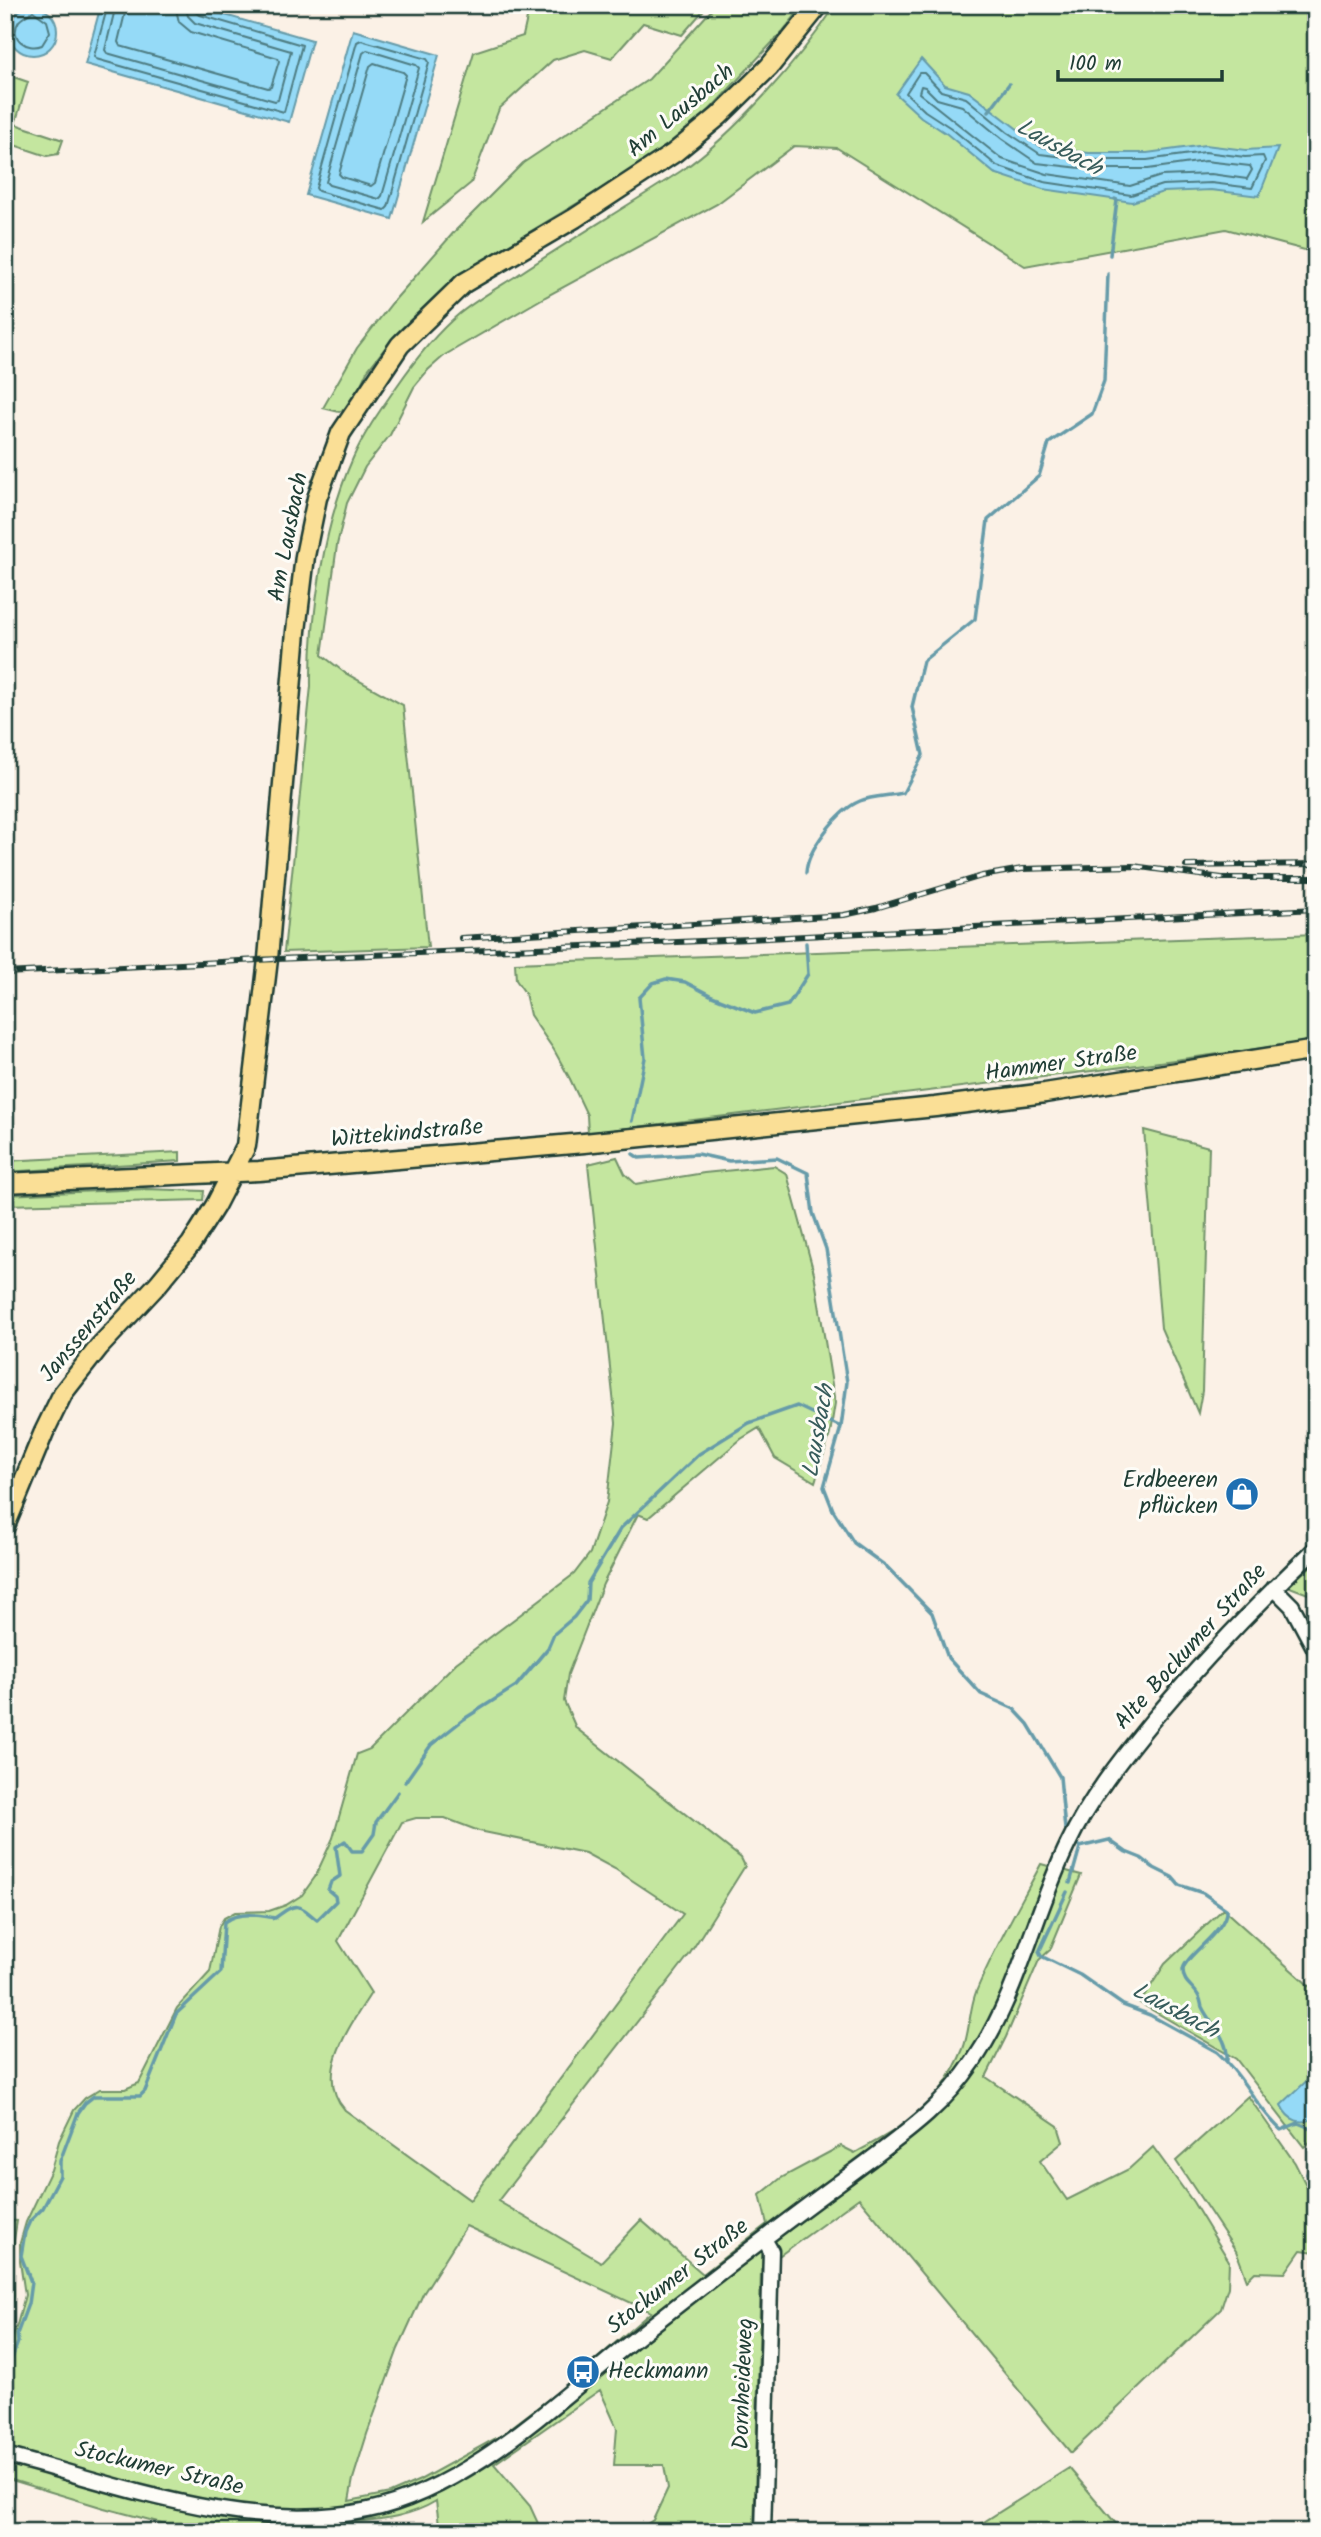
<svg xmlns="http://www.w3.org/2000/svg" width="1321" height="2537" viewBox="0 0 1321 2537" font-family="Kalam,sans-serif">
  <style>
    .green { fill: #c4e69f; stroke: #72926a; stroke-width: 2; fill-rule: evenodd }
    .water { fill: #95daf7; stroke: #669ba9; stroke-width: 2 }
    .lines { fill: none; stroke-linecap: round; stroke-linejoin: round }
    .shore { stroke: #4e7c82; stroke-width: 2 }
    .stream { stroke: #669ba9; stroke-width: 3.5 }
    .minor-casing { stroke: #1f3d34; stroke-width: 19 }
    .major-casing { stroke: #1f3d34; stroke-width: 23 }
    .minor { stroke: #fdfcf7; stroke-width: 14 }
    .major { stroke: #fadf96; stroke-width: 18 }
    .rail-casing { stroke: #1f3d34; stroke-width: 6 }
    .rail { stroke: #fdfcf7; stroke-width: 3.5; stroke-dasharray: 10; stroke-linecap: butt }
    .labels { text-anchor: middle; dominant-baseline: central; stroke-width: 6; stroke-linejoin: round; paint-order: stroke }
    .street-label { font-size: 23px; fill: #1f3d34; stroke: #fdfcf7 }
    .poi-label { font-size: 23px; fill: #1f3d34; stroke: #fdfcf7; text-anchor: end }
    .water-label { font-size: 24px; font-style: italic; fill: #375c5b; stroke: #fdfcf7 }
  </style>
  <rect width="100%" height="100%" fill="#fbf1e6"/>
  <filter id="ink" filterUnits="userSpaceOnUse"><feTurbulence type="fractalNoise" baseFrequency=".0143" numOctaves="2"/><feDisplacementMap in="SourceGraphic" scale="14" xChannelSelector="R" yChannelSelector="G"/><feConvolveMatrix kernelMatrix="1 2 1 2 8 2 1 2 1" color-interpolation-filters="sRGB"/></filter>
  <g filter="url(#ink)">
    <path class="green" d="M 530,5 L 708,5 L 682,35 L 643,23 L 612,58 L 585,50 L 553,60 L 499,109 L 471,183 L 423,222 L 474,52 L 523,36 Z
      M 716,5 L 804,5 L 783,31 L 704,116 L 654,157 L 455,277 L 397,333 L 367,371 L 352,404 L 339,412 L 323,408 L 357,348 L 392,303 L 455,231 L 523,163 L 649,79 Z
      M 836,5 L 1316,5 L 1316,253 L 1226,229 L 1025,266 L 837,148 L 794,146 L 717,204 L 545,297 L 445,355 L 428,370 L 414,387 L 390,435 L 365,467 L 347,503 L 337,545 L 322,655 L 345,673 L 403,705 L 428,947 L 284,952 L 311,686 C 310,616 324,523 353,458 C 364,433 381,409 397,386 C 415,360 434,335 459,314 C 476,300 497,288 516,276 C 570,240 626,207 681,171 C 734,135 800,59 836,5 Z
      M 5,74 L 28,82 L 15,124 L 63,140 L 58,154 L 47,156 L 5,142 Z
      M 1316,934 L 1316,1041 L 1100,1070 L 588,1133 L 587,1115 L 570,1079 L 554,1050 L 530,1015 L 525,993 L 516,980 L 515,963 Z
      M 1144,1130 L 1209,1147 L 1202,1391 L 1198,1413 L 1161,1328 Z
      M 180,1152 L 180,1161 L 5,1172 L 5,1161 Z
      M 617,1157 L 625,1174 L 636,1184 L 704,1173 L 774,1166 L 787,1174 L 814,1273 L 835,1403 L 830,1434 L 815,1482 L 775,1458 L 759,1428 L 741,1439 L 648,1518 L 638,1514 L 603,1584 L 568,1674 L 564,1701 L 576,1728 L 741,1858 L 745,1866 L 689,1955 L 498,2201 L 601,2262 L 641,2220 L 703,2274 L 767,2224 L 760,2195 L 781,2178 L 841,2146 L 855,2153 C 907,2124 939,2108 963,2049 C 970,2031 969,2010 976,1992 C 994,1948 1019,1906 1041,1864 L 1081,1875 L 1050,1950 L 1039,1960 L 1006,2037 L 986,2077 L 1058,2126 L 1063,2142 L 1040,2161 L 1067,2200 L 1129,2169 L 1153,2147 L 1193,2202 L 1229,2261 L 1228,2287 L 1221,2309 L 1071,2453 L 859,2198 L 761,2269 L 754,2532 L 635,2532 L 653,2520 L 668,2488 L 664,2465 L 614,2465 L 617,2428 L 600,2390 L 494,2464 L 530,2506 L 542,2532 L 440,2532 L 436,2501 C 407,2519 372,2520 338,2524 L 334,2532 L 196,2532 L 104,2508 L 5,2478 L 5,2356 L 17,2325 L 25,2295 L 20,2261 L 20,2243 L 26,2222 L 51,2170 L 59,2141 L 74,2110 L 85,2098 L 100,2089 L 125,2089 L 139,2083 L 177,2008 L 210,1972 L 219,1926 L 224,1918 L 235,1912 L 269,1911 L 286,1905 L 302,1895 L 315,1877 L 333,1838 L 357,1754 L 370,1749 L 456,1663 L 574,1574 L 590,1553 L 607,1502 L 616,1423 L 588,1164 ZM 416,1818 L 445,1818 L 479,1831 L 585,1853 L 615,1869 L 683,1914 L 470,2200 L 345,2110 C 313,2074 351,2025 371,1993 L 338,1941 L 402,1822 ZM 466,2226 L 651,2312 L 563,2388 L 500,2436 L 420,2480 L 390,2493 L 349,2501 L 353,2479 L 367,2434 L 398,2349 L 423,2294 Z
      M 146,1189 L 204,1191 L 203,1200 L 5,1205 L 5,1195 Z
      M 1316,1562 L 1316,1597 L 1287,1586 Z
      M 1223,1909 L 1316,1992 L 1316,2137 L 1304,2147 L 1236,2059 L 1140,2003 L 1165,1964 Z
      M 1248,2096 L 1295,2163 L 1316,2205 L 1316,2252 L 1301,2250 L 1285,2273 L 1255,2272 L 1247,2280 L 1236,2251 L 1176,2161 Z
      M 5,2220 L 17,2221 L 12,2252 L 14,2296 L 5,2335 Z
      M 1069,2468 L 1123,2532 L 968,2532 Z"/>
    <path class="water" d="M 101,5 L 190,5 L 312,40 L 289,122 L 85,64 Z
      M9 31a24 24 0 1 1 48 0a24 24 0 1 1-48 0Z
      M 353,30 L 439,55 L 392,219 L 306,195 Z
      M 921,59 L 945,85 L 969,92 L 1041,147 L 1089,153 L 1147,153 L 1205,145 L 1246,150 L 1278,148 L 1259,196 L 1211,190 L 1163,192 L 1132,202 L 1043,189 L 994,173 L 947,134 L 921,117 L 896,94 Z
      M 1316,2072 L 1316,2117 C 1302,2126 1288,2121 1281,2105 Z"/>
    <g class="lines">
      <path class="shore" d="M 108,5 L 94,56 L 96,59 L 284,112 L 302,45 L 200,15 L 195,12 L 194,5
        M 116,5 L 105,50 L 107,53 L 275,101 L 278,100 L 291,51 L 195,23 L 188,16 L 185,5
        M 127,5 L 118,42 L 120,46 L 268,88 L 271,87 L 279,61 L 278,58 L 191,32 L 179,22 L 175,5
        M 33,11 L 47,21 L 50,32 L 42,45 C 27,51 8,38 19,21 C 23,17 29,14 33,11 Z
        M 361,40 L 427,59 L 429,62 L 388,207 L 385,210 L 318,191 L 316,188 L 357,42 Z
        M 367,50 L 416,65 L 419,68 L 382,196 L 379,199 L 329,185 L 326,182 L 363,53 Z
        M 374,63 L 403,72 L 406,75 L 375,183 L 371,186 L 342,177 L 339,174 L 370,66 Z
        M 919,73 L 924,73 L 941,91 L 966,98 L 1007,132 L 1040,154 L 1089,160 L 1147,160 L 1205,152 L 1245,157 L 1263,156 L 1265,161 L 1252,188 L 1211,183 L 1162,185 L 1131,195 L 1044,182 L 997,166 L 951,128 L 925,111 L 906,93 Z
        M 921,86 L 925,87 L 937,99 L 962,106 L 1002,139 L 1037,163 L 1089,169 L 1148,169 L 1205,161 L 1250,166 L 1252,170 L 1247,179 L 1211,174 L 1161,176 L 1130,186 L 1047,174 L 1002,159 L 919,93 Z"/>
      <path class="stream" d="M 989,111 L 1009,84
        M 1110,255 L 1117,200 L 1115,199
        M 806,873 C 807,850 838,810 860,801 C 872,796 889,796 903,793 L 923,755 L 912,707 L 923,661 L 975,619 L 988,520 L 1039,476 L 1049,443 L 1092,414 L 1104,381 L 1108,274
        M 632,1121 L 645,1058 L 639,998 L 653,983 L 666,979 L 685,982 L 712,996 L 755,1013 L 788,1005 L 808,974 L 806,943
        M 633,1154 L 639,1158 L 697,1154 L 729,1161 L 777,1158 L 808,1173 L 813,1213 L 826,1249 L 847,1382 L 841,1427 L 824,1487 L 833,1510 L 854,1543 L 887,1567 L 932,1613 L 948,1658 L 981,1694 L 1014,1709 L 1028,1724 L 1060,1777 L 1065,1829
        M 405,1782 L 431,1745 L 464,1719 L 516,1686 L 548,1648 L 554,1634 L 574,1617 L 587,1600 L 588,1583 L 621,1528 L 699,1454 L 749,1423 L 797,1406 L 841,1427
        M 1080,1847 L 1109,1840 L 1126,1852 L 1141,1858 L 1154,1868 L 1172,1877 L 1179,1885 L 1203,1893 L 1226,1909 C 1229,1929 1184,1956 1183,1970 C 1183,1984 1194,1986 1199,1997 C 1201,2000 1201,2004 1202,2007 C 1211,2026 1229,2038 1227,2060
        M 1070,1883 L 1080,1847 L 1078,1844
        M 1067,1892 L 1039,1952 L 1041,1956 L 1080,1975 L 1123,2005 L 1150,2015 L 1217,2052 C 1242,2074 1256,2107 1281,2130 L 1298,2123 L 1315,2130 L 1315,2151 L 1307,2174 L 1316,2189
        M 5,2377 L 18,2342 L 17,2334 L 28,2304 L 31,2282 L 21,2256 L 25,2232 L 30,2221 L 43,2208 L 60,2176 L 60,2161 L 78,2113 L 85,2103 L 94,2096 L 140,2096 L 145,2091 L 176,2014 L 221,1972 L 224,1922 C 238,1911 259,1915 275,1918 C 297,1902 297,1903 317,1920 L 336,1901 L 335,1896 L 328,1890 L 331,1882 L 340,1876 L 336,1847 L 345,1841 L 352,1851 L 362,1851 L 374,1834 L 376,1822 L 398,1792"/>
      <g class="minor-casing">
        <path id="minor" d="M 1274,1588 L 1292,1606 L 1316,1651
          M 5,2455 C 118,2485 250,2535 368,2510 C 465,2490 551,2406 626,2346 C 672,2309 719,2273 765,2238 C 800,2211 836,2185 871,2159 C 911,2129 944,2105 973,2062 C 1019,1994 1033,1916 1068,1844 C 1089,1799 1121,1759 1152,1721 C 1203,1660 1258,1603 1316,1548
          M 763,2532 L 771,2251 L 764,2239"/>
      </g>
      <g class="major-casing">
        <path id="major" d="M 5,1183 L 259,1171 L 584,1143 L 935,1107 L 1045,1093 L 1316,1050
          M 5,1526 L 44,1432 L 63,1393 L 99,1347 L 158,1284 L 191,1244 L 215,1206 L 246,1146 L 268,959 L 296,631 L 305,556 L 317,498 L 341,433 L 400,345 L 464,283 L 575,218 L 674,153 L 719,116 L 769,67 L 819,5"/>
      </g>
      <use href="#minor" class="minor"/>
      <use href="#major" class="major"/>
      <g class="rail-casing">
        <path id="rail" d="M 1186,866 L 1316,864
          M 461,938 L 844,915 L 876,908 L 982,876 L 1022,869 L 1133,866 L 1222,878 L 1316,878
          M 5,973 L 277,959 L 749,939 L 1316,909"/>
      </g>
      <use href="#rail" class="rail"/>
    </g>
  </g>
  <defs>
    <g id="shop-disc" transform="scale(1.75)"><circle r="9.5" fill="#1f6fb2" stroke="#fdfcf7"/><path d="M-5-2.5h2.3a2.7 3.5 0 0 1 5.4 0H5L5.5 6h-11ZM-1.5-2.5h3a1.5 2.3 0 0 0-3 0Z" fill="#fff"/></g>
    <g id="bus-disc" transform="scale(1.75)"><circle r="9.5" fill="#1f6fb2" stroke="#fdfcf7"/><path d="M-5-6H5V4H4V6H2V4H-2V6H-4V4H-5ZM-3.5-4V0h7V-4ZM-3.5 1.2v1.5H-2V1.2ZM2 1.2v1.5H3.5V1.2Z" fill="#fff"/></g>
  </defs>
  <g fill-rule="evenodd">
    <use href="#shop-disc" x="1242" y="1494"/>
    <use href="#bus-disc" x="583" y="2372"/>
  </g>
  <g class="labels">
    <g class="street-label">
      <text transform="translate(681 111) rotate(-40)">Am Lausbach</text>
      <text transform="translate(289 537) rotate(-79)">Am Lausbach</text>
      <text transform="translate(1061 1064) rotate(-8)">Hammer Straße</text>
      <text transform="translate(407 1134) rotate(-5)">Wittekindstraße</text>
      <text transform="translate(89 1327) rotate(-50)">Janssenstraße</text>
      <text transform="translate(1191 1647) rotate(-48)">Alte Bockumer Straße</text>
      <text transform="translate(678 2277) rotate(-38)">Stockumer Straße</text>
      <text transform="translate(744 2384) rotate(-88)">Dornheideweg</text>
      <text transform="translate(159 2469) rotate(13)">Stockumer Straße</text>
    </g>
    <g class="poi-label">
      <text x="1218" y="1481">Erdbeeren<tspan x="1218" dy="26">pflücken</tspan></text>
      <text x="608" y="2372" text-anchor="start">Heckmann</text>
    </g>
    <g class="water-label">
      <text transform="translate(1059 148) rotate(29)">Lausbach</text>
      <text transform="translate(819 1431) rotate(-80)">Lausbach</text>
      <text transform="translate(1175 2011) rotate(28)">Lausbach</text>
    </g>
  </g>
  <rect width="1321" height="2537" fill="none" stroke="#fdfcf7" stroke-width="28"/>
  <rect x="14" y="14" width="1293" height="2509" fill="none" stroke="#1f3d34" stroke-width="2.5" filter="url(#ink)"/>
  <path d="M1058 70v10h164v-10" fill="none" stroke="#1f3d34" stroke-width="3.5"/>
  <text x="1069" y="70" font-size="21" fill="#1f3d34" stroke="#fdfcf7" stroke-width="5" paint-order="stroke">100 m</text>
</svg>
